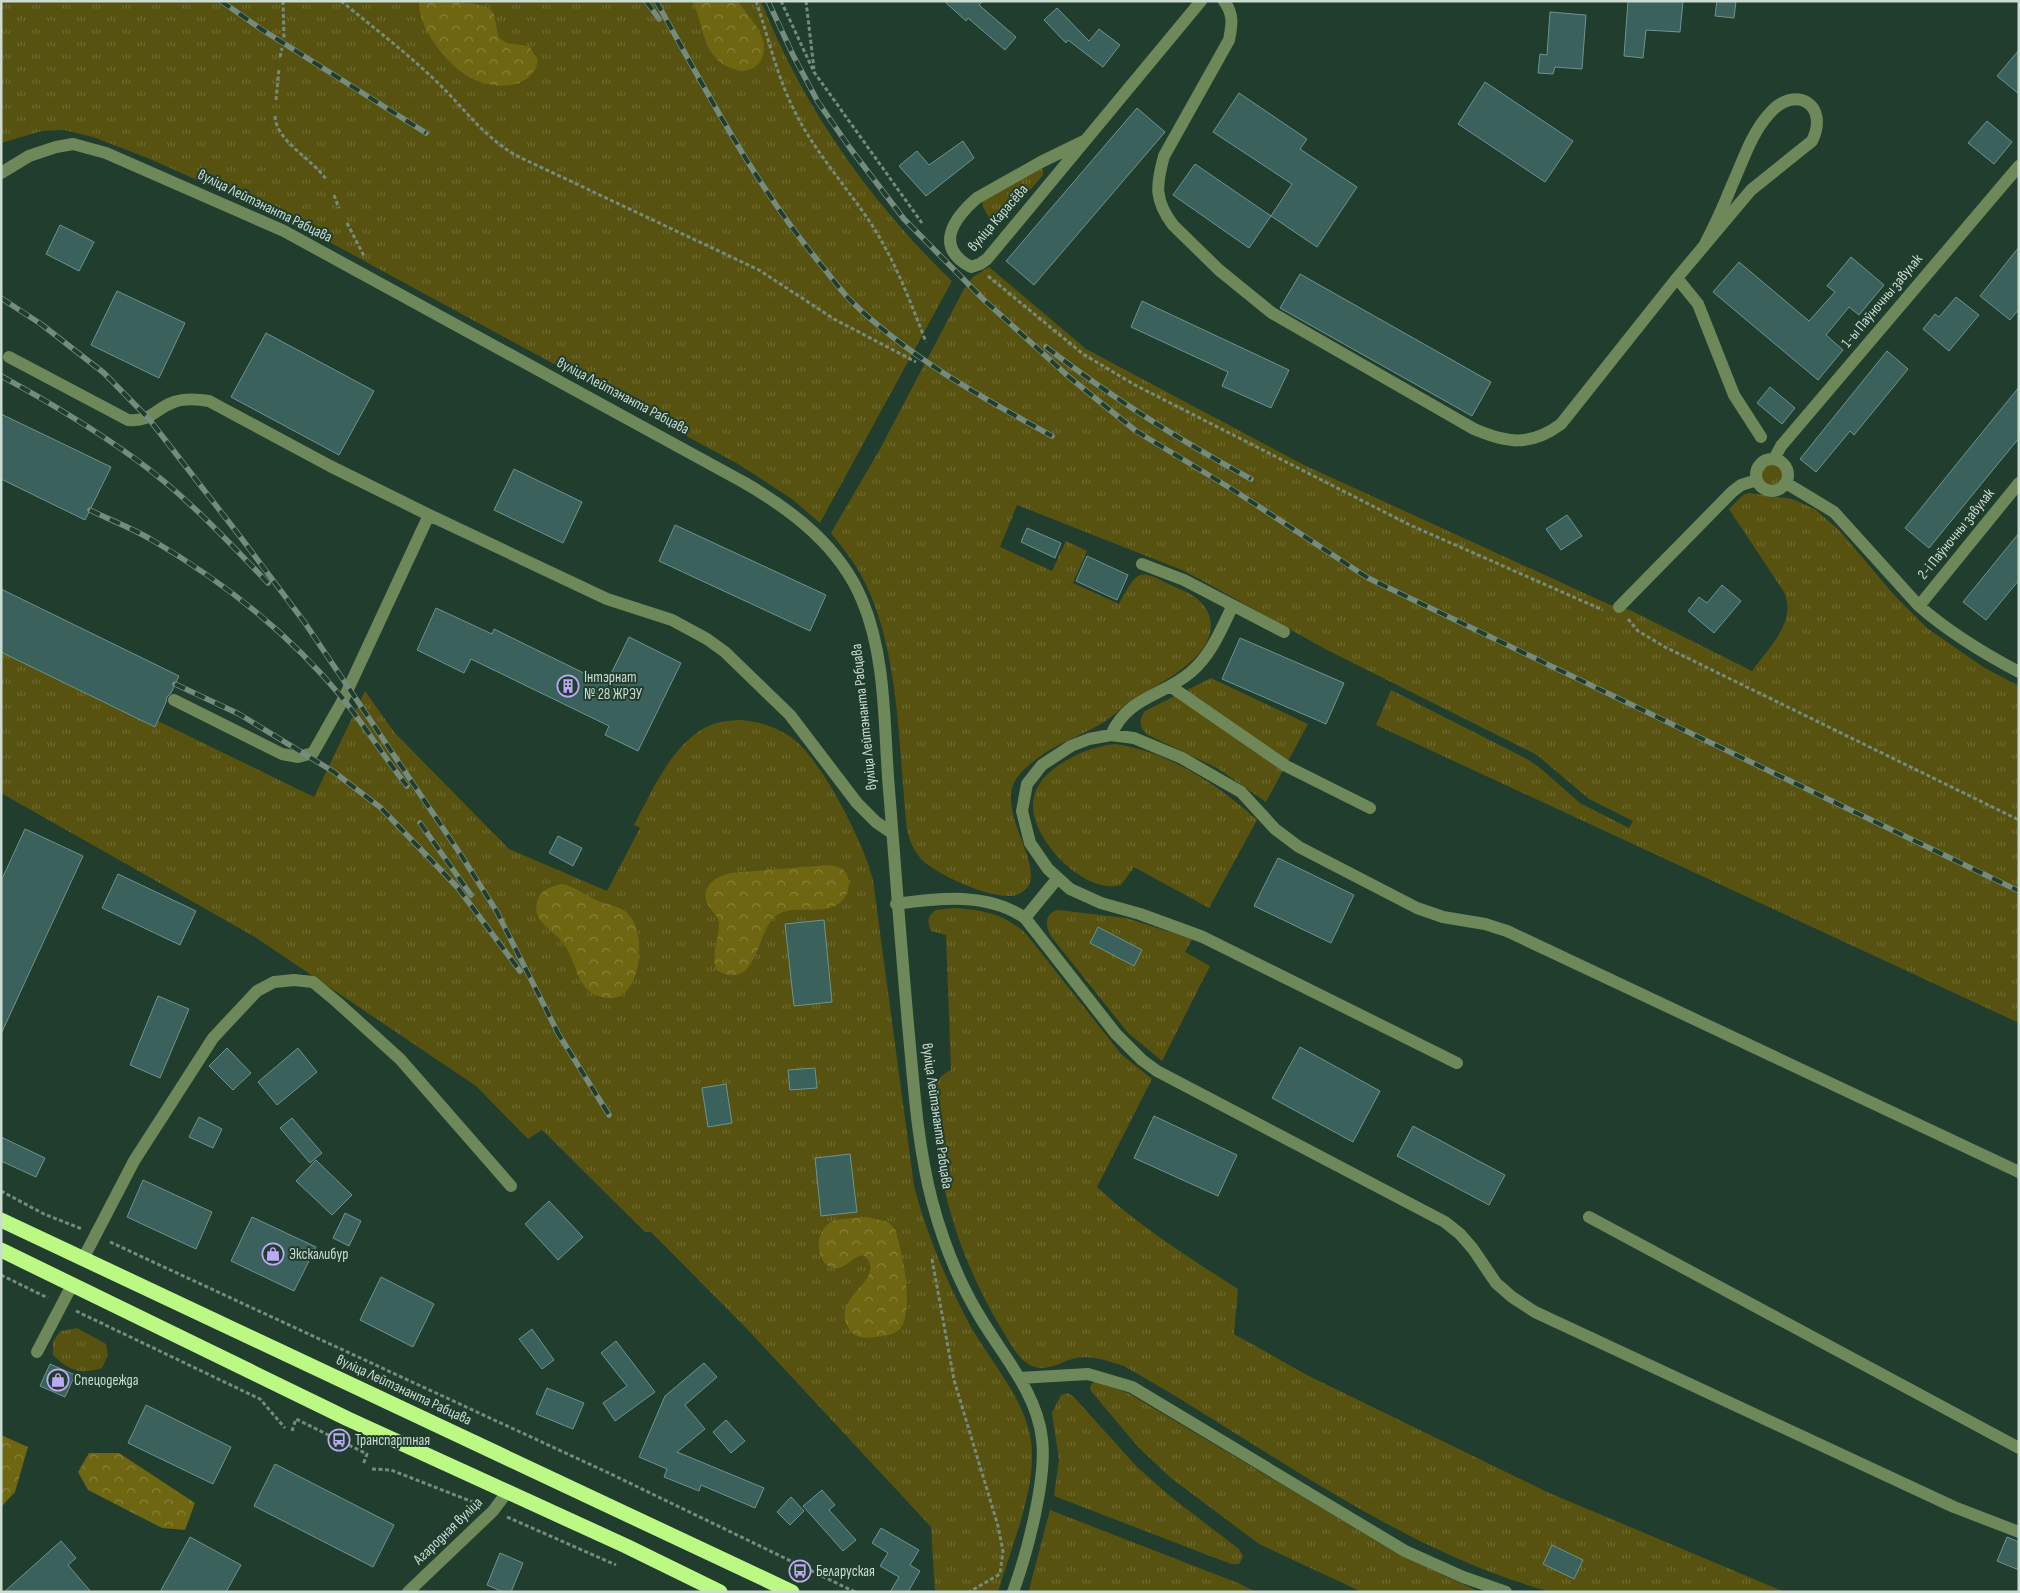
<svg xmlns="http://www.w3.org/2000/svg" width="2020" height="1593" viewBox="0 0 2020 1593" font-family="'Sofia Sans Condensed',sans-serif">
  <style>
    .grass { fill: url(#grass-tufts) }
    .forest { fill: url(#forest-crowns) }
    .building { fill: #3b615c; stroke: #6d948f }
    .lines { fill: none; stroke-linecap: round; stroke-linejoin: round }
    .path { stroke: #748b7e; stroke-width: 3; stroke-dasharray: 4 2.5; stroke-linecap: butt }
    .minor { stroke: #6f885a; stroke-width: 12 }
    .highway { stroke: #bbf984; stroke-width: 15 }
    .rail-casing { stroke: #748b7e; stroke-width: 5.5 }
    .rail { stroke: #213d2e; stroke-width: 4; stroke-dasharray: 11; stroke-linecap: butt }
    .labels { text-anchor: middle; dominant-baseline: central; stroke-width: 4; stroke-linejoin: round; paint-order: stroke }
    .street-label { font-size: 15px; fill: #cbdcd2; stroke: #213d2e }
    .poi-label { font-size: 15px; fill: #cbdcd2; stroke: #213d2e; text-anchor: start }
  </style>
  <defs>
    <pattern id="grass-tufts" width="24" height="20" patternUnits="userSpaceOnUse" patternTransform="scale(1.25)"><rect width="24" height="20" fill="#57520f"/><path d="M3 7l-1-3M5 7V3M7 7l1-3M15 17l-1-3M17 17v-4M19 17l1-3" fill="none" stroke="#6e6a31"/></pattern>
    <pattern id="forest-crowns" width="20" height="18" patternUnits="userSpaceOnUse" patternTransform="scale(1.25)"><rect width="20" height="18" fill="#6e6610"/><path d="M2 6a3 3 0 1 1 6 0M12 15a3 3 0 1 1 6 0" fill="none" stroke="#88823d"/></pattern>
  </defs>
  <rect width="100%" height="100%" fill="#213d2e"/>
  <path class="grass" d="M 1,1 L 761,1 C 803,107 870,202 952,281 L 820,523 L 792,499 L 738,464 L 333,244 L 255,206 L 150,159 L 93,137 L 64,130 L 42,131 L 1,143 Z
    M 1043,168 L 1043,175 L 1004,221 L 992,223 L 983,207 L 982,201 Z
    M 989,267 L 1086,349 L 1304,465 L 1608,604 L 1630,610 L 1752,671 C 1769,647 1797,622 1784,592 L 1729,509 L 1743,495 L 1749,493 L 1792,499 L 1815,509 L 1840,531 L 1895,596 L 1927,628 L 1983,667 L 2019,686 L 2019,1023 L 1376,725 L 1391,690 L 1527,759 L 1539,767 L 1580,803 L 1629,828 L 1633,821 L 1589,799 L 1537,755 L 1329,651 L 1203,581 L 1182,570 L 1017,505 L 1000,547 L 1052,571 L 1066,541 L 1087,551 L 1073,583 L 1119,604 C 1141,561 1142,573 1182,590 C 1194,595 1204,602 1209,615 C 1222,656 1157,684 1131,701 C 1120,708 1112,718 1101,724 C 1079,737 1055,744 1035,760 C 1029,765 1023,770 1018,776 C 990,813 1057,875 1019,894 C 999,904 937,875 922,860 C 914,851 910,842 907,830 C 898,748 901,647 860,573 C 852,559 841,546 831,533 L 880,449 L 964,289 L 973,277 Z
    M1760 475a12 12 0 1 1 24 0a12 12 0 1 1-24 0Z
    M 1,652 L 154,727 L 158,721 L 314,797 L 365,691 L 394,732 L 509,849 L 607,891 L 640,828 L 634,825 C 651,793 668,753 698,732 C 725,713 765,719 791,737 C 822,760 864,843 873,880 L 914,1186 C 927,1235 947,1283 971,1327 C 995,1369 1034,1408 1032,1459 C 1031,1502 1010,1551 998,1592 L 935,1592 L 931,1527 L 749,1331 L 651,1232 L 645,1232 L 542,1130 L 528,1139 L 476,1086 L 255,937 L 1,793 Z
    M 1211,678 L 1308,724 L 1266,802 L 1217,768 L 1148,735 C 1139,728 1138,720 1145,711 Z
    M 1115,744 C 1167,751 1219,785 1257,820 L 1209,908 L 1134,867 L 1121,885 C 1085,895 1033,841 1033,806 C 1033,787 1047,772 1062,763 C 1078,753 1096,746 1115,744 Z
    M 954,908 C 983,910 1006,914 1027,935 L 1121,1054 L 1152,1079 L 1097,1187 C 1140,1227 1188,1257 1238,1289 L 1234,1334 L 1307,1375 L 1547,1492 L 1785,1592 L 1551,1592 C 1395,1549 1264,1445 1124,1366 C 1108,1361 1092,1355 1076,1358 C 1062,1361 1050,1371 1035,1367 C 1018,1362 1010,1342 1001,1328 C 958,1256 939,1187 931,1105 C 931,1089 937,1076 951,1070 L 946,935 L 931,931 C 927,922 927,916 936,910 Z
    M 1058,910 L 1126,918 L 1192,939 L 1185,952 L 1210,966 L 1162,1061 L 1128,1033 L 1050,935 C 1045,924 1045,913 1058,910 Z
    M 77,1328 L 106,1344 L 108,1355 L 102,1368 C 81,1375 69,1371 53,1355 L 53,1341 L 61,1331 Z
    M 1094,1381 L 1128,1393 L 1400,1555 L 1480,1592 L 1362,1592 L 1259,1544 L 1171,1478 L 1138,1447 L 1091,1391 L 1090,1387 Z
    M 1067,1393 L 1073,1396 L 1137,1467 L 1171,1497 L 1239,1549 L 1243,1557 L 1239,1564 L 1231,1564 L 1054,1496 L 1059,1460 L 1052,1413 L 1061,1395 Z
    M 1050,1510 L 1238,1583 L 1256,1592 L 1032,1592 L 1029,1590 Z"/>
  <path class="forest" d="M 419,1 C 435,1 485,0 493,12 C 496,20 496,30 499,38 L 507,43 L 529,46 L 538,60 C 532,93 487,90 464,74 C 443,59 418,27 419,1 Z
    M 692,1 L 738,1 C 747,15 764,31 764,48 C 763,77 731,75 716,58 C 702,44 702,19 692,1 Z
    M 828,865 C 835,866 844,867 847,875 C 850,881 849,888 847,893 C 835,921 797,902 777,915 C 755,930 759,994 716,970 C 711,950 719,942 719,924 C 719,916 712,912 708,905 C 699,887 716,876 731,873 Z
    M 563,884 C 574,887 583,893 594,899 C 607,906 620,904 630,916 C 647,936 641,1000 609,998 C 577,996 579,969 566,947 C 556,930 529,923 538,899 C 543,888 552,886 563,884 Z
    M 867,1217 L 888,1222 L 895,1229 C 902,1250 915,1310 900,1329 C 894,1335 883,1336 875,1337 C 865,1339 855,1338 849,1329 C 830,1298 879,1284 869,1262 C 860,1241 845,1278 828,1266 C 814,1255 816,1229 833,1221 C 842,1218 857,1218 867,1217 Z
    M 1,1435 L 28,1447 L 15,1492 L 1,1507 Z
    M 89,1453 L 119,1453 L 195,1503 L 185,1530 L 162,1528 L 88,1490 L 78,1472 Z"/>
  <path class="building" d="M 944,1 L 983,1 L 979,5 L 1016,37 L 1005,50 L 968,18 L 966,21 Z
    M 1628,1 L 1683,1 L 1680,32 L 1646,30 L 1643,58 L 1624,56 Z
    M 1717,1 L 1736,1 L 1734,18 L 1715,16 Z
    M 1057,8 L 1089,41 L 1099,29 L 1120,45 L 1103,67 L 1068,40 L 1066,43 L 1044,20 Z
    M 1550,12 L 1586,15 L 1582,69 L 1555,67 L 1553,74 L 1538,73 L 1540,54 L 1547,55 Z
    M 2019,50 L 2019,94 L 1997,76 Z
    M 1485,82 L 1573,141 L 1545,182 L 1458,124 Z
    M 1239,93 L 1307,139 L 1300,149 L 1357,187 L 1317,247 L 1271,216 L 1292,184 L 1213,132 Z
    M 1137,108 L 1165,132 L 1034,285 L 1006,261 Z
    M 1987,121 L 2012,142 L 1994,164 L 1968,143 Z
    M 963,141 L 974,158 L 926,196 L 899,166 L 917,151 L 929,165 Z
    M 1195,164 L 1271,216 L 1249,248 L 1173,195 Z
    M 60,225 L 94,242 L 79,271 L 46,254 Z
    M 2019,247 L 2019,309 L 2010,320 L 1980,296 Z
    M 1851,257 L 1884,285 L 1859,315 L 1849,307 L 1826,335 L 1843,350 L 1818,380 L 1713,292 L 1739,262 L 1809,321 L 1835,292 L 1827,286 Z
    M 1300,274 L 1491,382 L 1472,416 L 1280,308 Z
    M 117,291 L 185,323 L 159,378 L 91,345 Z
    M 1956,297 L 1979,315 L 1949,351 L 1923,329 L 1935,314 L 1939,317 Z
    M 1142,301 L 1289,370 L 1271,408 L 1222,386 L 1228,372 L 1131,327 Z
    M 266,333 L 374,391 L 339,455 L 231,397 Z
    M 1887,351 L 1908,369 L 1854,435 L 1850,431 L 1816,472 L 1800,459 Z
    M 1770,387 L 1795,408 L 1782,424 L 1757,403 Z
    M 2019,387 L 2019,438 L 1929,548 L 1905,528 Z
    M 1,414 L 111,467 L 85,520 L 1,479 Z
    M 514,469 L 582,502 L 563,543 L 494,510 Z
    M 1567,515 L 1582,536 L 1561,550 L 1546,529 Z
    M 675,525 L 826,595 L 810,631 L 659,561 Z
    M 1027,528 L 1061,543 L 1055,558 L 1021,542 Z
    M 2019,533 L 2019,580 L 1986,620 L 1963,602 Z
    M 1087,556 L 1128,575 L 1117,600 L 1076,581 Z
    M 1722,585 L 1741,601 L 1714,633 L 1688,611 L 1699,597 L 1707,603 Z
    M 1,589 L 179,676 L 171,693 L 167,697 L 166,702 L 155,727 L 1,652 Z
    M 436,608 L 492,634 L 494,629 L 606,684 L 629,637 L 681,663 L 638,751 L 605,735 L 609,726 L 471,659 L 464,673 L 417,650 Z
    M 1240,638 L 1344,683 L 1326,724 L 1222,679 Z
    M 25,829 L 83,856 L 1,1034 L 1,881 Z
    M 558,836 L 582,848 L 573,866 L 549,853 Z
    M 1278,858 L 1354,895 L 1331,943 L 1254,906 Z
    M 118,874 L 196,911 L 180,945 L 102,908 Z
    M 824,920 L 832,1002 L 794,1006 L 785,924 Z
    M 1098,927 L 1142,950 L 1134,966 L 1090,943 Z
    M 158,996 L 189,1009 L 160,1078 L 130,1065 Z
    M 1300,1047 L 1380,1091 L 1353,1142 L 1272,1098 Z
    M 227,1048 L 251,1073 L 233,1090 L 209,1066 Z
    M 298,1048 L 317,1072 L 277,1105 L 258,1082 Z
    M 815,1068 L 817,1088 L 790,1090 L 788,1070 Z
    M 726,1084 L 732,1123 L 708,1127 L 702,1088 Z
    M 1154,1116 L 1237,1155 L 1218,1196 L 1134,1158 Z
    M 199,1117 L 222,1129 L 213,1148 L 189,1137 Z
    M 292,1118 L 322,1153 L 310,1163 L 280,1128 Z
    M 1413,1126 L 1505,1175 L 1489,1205 L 1397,1156 Z
    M 1,1137 L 45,1158 L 36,1177 L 1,1161 Z
    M 850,1154 L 857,1212 L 821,1216 L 815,1158 Z
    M 316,1160 L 352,1195 L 332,1215 L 296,1181 Z
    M 143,1180 L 212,1212 L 196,1249 L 127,1217 Z
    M 549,1201 L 583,1237 L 558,1260 L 525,1224 Z
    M 345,1213 L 361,1221 L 349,1246 L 333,1238 Z
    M 252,1217 L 316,1247 L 294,1291 L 231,1261 Z
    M 381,1277 L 434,1304 L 413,1347 L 360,1320 Z
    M 532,1329 L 554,1360 L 542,1369 L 519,1339 Z
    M 616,1341 L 655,1392 L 615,1421 L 603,1403 L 627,1386 L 601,1353 Z
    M 704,1363 L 717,1377 L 685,1405 L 705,1429 L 677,1452 L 764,1488 L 755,1508 L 701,1485 L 699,1491 L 664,1477 L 667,1469 L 639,1457 L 665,1396 Z
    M 50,1364 L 75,1375 L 65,1397 L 40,1386 Z
    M 547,1388 L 584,1403 L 573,1429 L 536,1414 Z
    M 146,1405 L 231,1447 L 213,1484 L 128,1443 Z
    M 726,1420 L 745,1441 L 731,1453 L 713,1432 Z
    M 275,1464 L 394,1525 L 373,1567 L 254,1506 Z
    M 822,1490 L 835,1505 L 829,1510 L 856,1540 L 843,1551 L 803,1506 Z
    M 791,1497 L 804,1511 L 790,1525 L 777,1512 Z
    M 881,1528 L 919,1550 L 910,1565 L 920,1571 L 908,1592 L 890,1592 L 899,1577 L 880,1566 L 888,1553 L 872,1543 Z
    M 190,1537 L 241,1565 L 226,1592 L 160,1592 Z
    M 2007,1537 L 2019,1542 L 2019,1570 L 1997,1561 Z
    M 61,1541 L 76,1558 L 68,1565 L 91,1592 L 4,1592 Z
    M 1552,1545 L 1583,1560 L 1574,1579 L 1543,1564 Z
    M 500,1553 L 523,1563 L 511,1592 L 503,1592 L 487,1585 Z"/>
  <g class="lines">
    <path class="path" d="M 283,1 L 284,38
      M 341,1 C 374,28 407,53 437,82 C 466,110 480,133 515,155 L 759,270 L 834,319 L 916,362
      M 756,1 C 769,39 777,77 795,112 C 815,152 845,185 870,222 C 895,260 910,301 926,342
      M 781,1 L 814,72 L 922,223
      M 806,1 L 814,69
      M 280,57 L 282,48
      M 276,100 L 279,68
      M 275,116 C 276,141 311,158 326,179
      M 334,195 L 339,208
      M 347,223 L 364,256
      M 988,276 L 1083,354 L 1135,385 L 1410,525 L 1603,610
      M 1628,619 L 1638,631 L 1665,647 L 2019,820
      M 1,1191 L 44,1214 L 82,1229
      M 110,1242 L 613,1475 L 855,1592
      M 932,1259 L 954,1380 L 998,1526 L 1003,1551 L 1000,1574 L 969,1592
      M 1,1275 L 48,1298
      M 76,1311 L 260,1399 L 285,1428
      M 292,1431 L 296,1419 L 367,1454 L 363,1465
      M 372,1469 L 391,1470 L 478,1504
      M 507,1517 L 616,1565"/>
    <path class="minor" d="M 1224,1 C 1234,14 1232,25 1229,40 L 1164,156 C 1156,185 1154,200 1173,225 L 1219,270 L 1272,313 L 1474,429 C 1507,443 1530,447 1561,424 L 1677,278 L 1698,304 L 1734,395 L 1761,437
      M 1084,141 L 1041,162 L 977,198 C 954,218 933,247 971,267 L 980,264 L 987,259 L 1201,1
      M 1,173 L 29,156 L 56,147 L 73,144 L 106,153 L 284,231 L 745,483 C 793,511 840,547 862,600 C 885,654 884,719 888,777 C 895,863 901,949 909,1035 C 914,1090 918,1147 932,1201 C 943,1242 958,1281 980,1317 C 1003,1356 1037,1393 1042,1439 C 1047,1478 1027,1554 1013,1592
      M 1677,278 L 1751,190 L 1812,141 C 1830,105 1795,83 1769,114 C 1751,134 1743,161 1732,185 C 1724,205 1715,225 1705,244
      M 9,357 L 128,420 C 152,422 154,409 174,402 C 185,398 197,399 209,401 L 330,466 L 429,515 L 607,599 L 672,620 L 707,639 L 725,652 L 790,715 L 857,803 L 876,822 L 892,833
      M 1774,459 L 1781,446 L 2019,166
      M1756 475a16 16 0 1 1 32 0a16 16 0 1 1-32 0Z
      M 1786,483 L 1834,512 L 1919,606 C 1950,633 1983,653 2019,672
      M 1142,564 L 1184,580 L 1284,632
      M 1919,606 L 2019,483
      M 1619,607 L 1732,492 L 1741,485 L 1757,480
      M 1170,686 L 1286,766 L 1370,808
      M 174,700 L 282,754 L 298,757 L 313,753 L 343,700 L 429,515
      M 1111,735 C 1128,696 1162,697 1191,672 C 1211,655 1221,630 1232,607
      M 896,904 C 939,898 988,892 1025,918 L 1116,1034 L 1142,1060 L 1157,1071 L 1445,1222 L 1460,1234 L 1473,1249 L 1496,1283 L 1512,1297 L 1535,1312 L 1954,1507 L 2019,1532
      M 1025,918 L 1057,879
      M 1457,1063 L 1203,937 L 1140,914 L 1101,903 L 1070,889 L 1048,869 L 1030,843 L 1022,811 L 1027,784 L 1042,765 L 1071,746 L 1089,739 L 1111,735 L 1134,738 L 1182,758 L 1241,792 L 1275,829 L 1299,847 L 1417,908 L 1443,917 L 1485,924 L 1507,931 L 2019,1172
      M 1589,1217 L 2019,1448
      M 83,1259 L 134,1161 L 213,1038 L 257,991 L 274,982 L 294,980 L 313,982 L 337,1002 L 400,1059 L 511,1186
      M 37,1352 L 72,1285
      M 1020,1378 L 1088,1374 L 1132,1387 L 1405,1551 L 1463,1577 L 1506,1592
      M 408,1592 L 493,1511 L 508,1491"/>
    <path class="highway" d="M 1,1220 L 792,1592
      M 1,1250 L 348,1419 L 626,1546 L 720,1592"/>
    <g class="rail-casing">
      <path id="rail" d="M 221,1 L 261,29 L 426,133
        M 646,1 L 659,19
        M 656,1 C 706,90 753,182 818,261 C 828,273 838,287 849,299 C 908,357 981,397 1052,436
        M 768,1 L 793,55 L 818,102 L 850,148 L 904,219 L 984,300 L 1069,377 L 1136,431 L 1235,491 L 1368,578 L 2019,891
        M 1,298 L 41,324 L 104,373 L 149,419 L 242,539 L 305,623 L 461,855 L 497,912 L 559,1035
        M 1046,347 C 1111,397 1179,440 1251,479
        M 1,376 C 47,401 92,428 134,458 C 184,494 226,539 268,583
        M 90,510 C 110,520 132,528 152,540 C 224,582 291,635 344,700 C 366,728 385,758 407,786
        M 175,684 L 239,714 L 334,772 L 381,808 L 458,888 L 520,971
        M 420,823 L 471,895
        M 556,1030 L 609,1115"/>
    </g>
    <use href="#rail" class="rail"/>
  </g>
  <defs>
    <g id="building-ring" transform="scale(1.125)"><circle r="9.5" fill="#213d2e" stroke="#bda9f5" stroke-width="1.5"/><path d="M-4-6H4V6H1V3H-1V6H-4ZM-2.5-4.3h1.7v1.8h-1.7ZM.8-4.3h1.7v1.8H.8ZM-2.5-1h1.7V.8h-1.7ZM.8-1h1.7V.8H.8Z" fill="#bda9f5"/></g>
    <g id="shop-ring" transform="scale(1.125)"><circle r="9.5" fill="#213d2e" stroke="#bda9f5" stroke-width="1.5"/><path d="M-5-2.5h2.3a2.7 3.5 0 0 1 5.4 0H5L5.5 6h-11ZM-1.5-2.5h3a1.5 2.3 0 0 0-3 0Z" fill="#bda9f5"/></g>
    <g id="bus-ring" transform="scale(1.125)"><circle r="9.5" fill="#213d2e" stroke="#bda9f5" stroke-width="1.5"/><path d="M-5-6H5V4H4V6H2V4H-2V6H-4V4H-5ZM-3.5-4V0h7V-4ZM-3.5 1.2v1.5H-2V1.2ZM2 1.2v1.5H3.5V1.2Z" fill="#bda9f5"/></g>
  </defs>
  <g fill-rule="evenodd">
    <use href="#building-ring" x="568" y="686"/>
    <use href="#shop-ring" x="273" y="1254"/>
    <use href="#shop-ring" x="58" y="1380"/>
    <use href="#bus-ring" x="339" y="1440"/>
    <use href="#bus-ring" x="800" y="1571"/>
  </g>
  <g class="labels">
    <g class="street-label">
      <text transform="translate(265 206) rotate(26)">вуліца Лейтэнанта Рабцава</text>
      <text transform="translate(998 218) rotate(-49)">вуліца Карасёва</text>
      <text transform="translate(1882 301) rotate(-50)">1-ы Паўночны завулак</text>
      <text transform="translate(623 396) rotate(28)">вуліца Лейтэнанта Рабцава</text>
      <text transform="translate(1956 534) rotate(-51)">2-і Паўночны завулак</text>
      <text transform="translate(864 717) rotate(-96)">вуліца Лейтэнанта Рабцава</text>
      <text transform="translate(937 1116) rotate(82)">вуліца Лейтэнанта Рабцава</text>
      <text transform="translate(404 1390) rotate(25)">вуліца Лейтэнанта Рабцава</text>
      <text transform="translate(448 1531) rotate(-44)">Агародная вуліца</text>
    </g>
    <g class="poi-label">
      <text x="584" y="677">Інтэрнат<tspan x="584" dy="17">№ 28 ЖРЭУ</tspan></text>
      <text x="289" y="1254">Экскалибур</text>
      <text x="74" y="1380">Спецодежда</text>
      <text x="355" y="1440">Транспартная</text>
      <text x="816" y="1571">Беларуская</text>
    </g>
  </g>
  <rect width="2020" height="1593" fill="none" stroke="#cbdcd2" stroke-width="5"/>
</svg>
